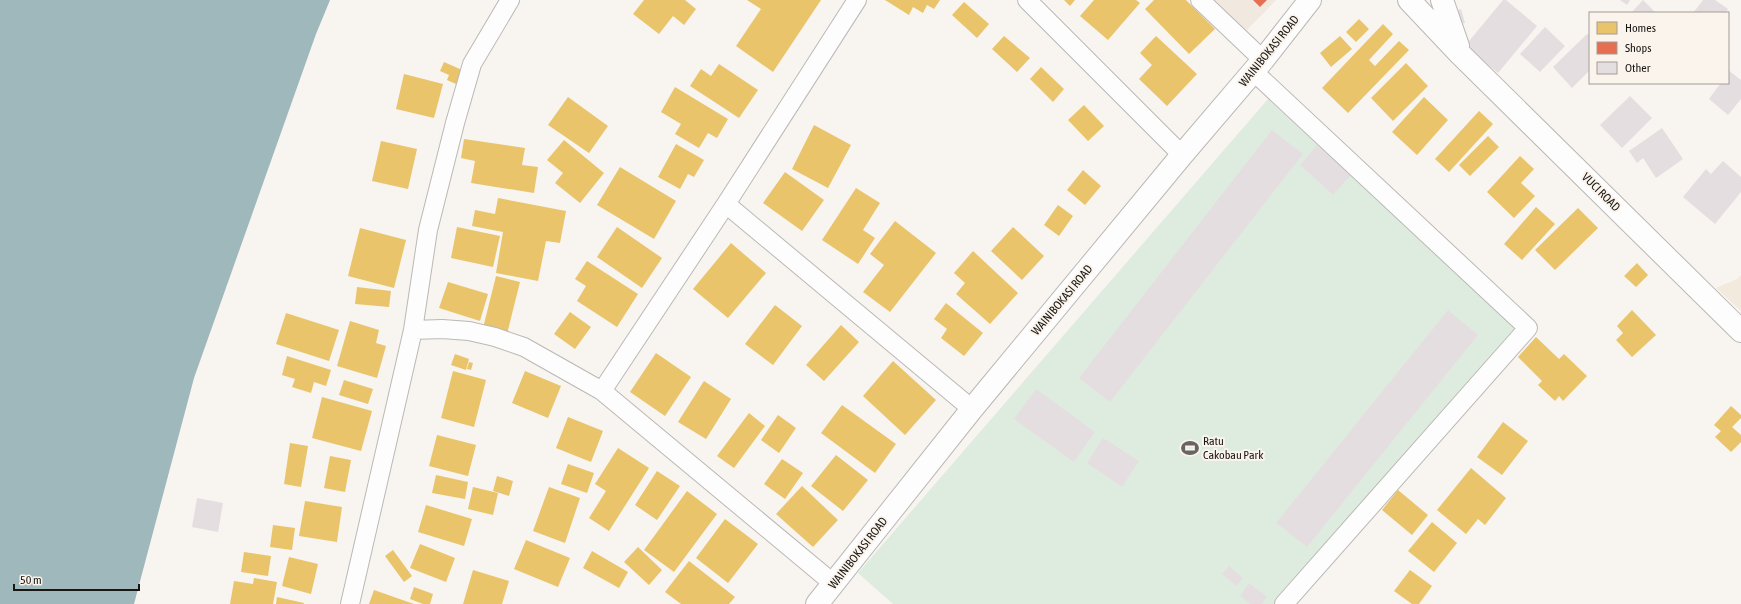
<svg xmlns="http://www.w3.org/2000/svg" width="1741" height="604" viewBox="0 0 1741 604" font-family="'Asap Condensed',sans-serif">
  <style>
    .built { fill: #f1e9df }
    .education { fill: #f3eade }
    .green { fill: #deece0 }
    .water { fill: #9eb8bb }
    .homes { fill: #e9c46a }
    .shops { fill: #e76f51 }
    .building { fill: #e5dee1 }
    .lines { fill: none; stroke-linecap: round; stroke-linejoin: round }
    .minor-casing { stroke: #bbb8b5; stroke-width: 20 }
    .secondary-casing { stroke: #bbb8b5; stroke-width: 24 }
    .primary-casing { stroke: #bbb8b5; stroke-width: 24 }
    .minor { stroke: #fefdfd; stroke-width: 18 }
    .secondary { stroke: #fefdfd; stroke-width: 22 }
    .primary { stroke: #fefdfd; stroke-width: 22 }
    .labels { text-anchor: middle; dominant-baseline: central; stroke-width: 4; stroke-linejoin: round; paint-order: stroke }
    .street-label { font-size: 12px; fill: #191714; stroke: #fbf4ec }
    .poi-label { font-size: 12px; fill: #191714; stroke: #fbf4ec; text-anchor: start }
  </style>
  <rect width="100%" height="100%" fill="#f8f4f0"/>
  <path class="built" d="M 1194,0 L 1276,0 L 1248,29 L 1239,43 Z"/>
  <path class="education" d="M 1741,275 L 1741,311 L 1716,288 L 1737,279 Z"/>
  <path class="green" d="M 1268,99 L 1523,323 L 1280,604 L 893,604 L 858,573 Z"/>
  <path class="water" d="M 0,0 L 330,0 L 316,34 L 194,378 L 134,604 L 0,604 Z"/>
  <path class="homes" d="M 644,0 L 685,0 L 696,9 L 684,25 L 673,16 L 659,34 L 633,14 Z
    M 747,0 L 821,0 L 773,72 L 736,46 L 761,9 Z
    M 885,0 L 940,0 L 934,9 L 927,5 L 923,13 L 913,7 L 909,15 Z
    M 1064,0 L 1075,0 L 1070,6 Z
    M 1094,0 L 1136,0 L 1140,3 L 1108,40 L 1080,16 Z
    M 1154,0 L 1186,0 L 1215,29 L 1189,54 L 1145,9 Z
    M 964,2 L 989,24 L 977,38 L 952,15 Z
    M 1359,19 L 1369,29 L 1356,42 L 1346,32 Z
    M 1383,24 L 1393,34 L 1369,60 L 1375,66 L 1399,41 L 1409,50 L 1348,113 L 1322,88 Z
    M 1004,36 L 1030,58 L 1017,72 L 992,49 Z
    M 1156,36 L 1197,74 L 1167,106 L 1139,79 L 1152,65 L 1140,53 Z
    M 1340,36 L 1352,49 L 1331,67 L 1320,53 Z
    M 444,62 L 462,70 L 456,84 L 447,80 L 449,75 L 440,71 Z
    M 1406,63 L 1428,86 L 1393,121 L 1371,98 Z
    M 719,64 L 758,90 L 739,118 L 690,86 L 701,69 L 711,76 Z
    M 1041,67 L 1064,89 L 1053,102 L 1030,79 Z
    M 404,74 L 443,84 L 434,118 L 396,109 Z
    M 675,87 L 728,119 L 717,138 L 708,133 L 699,148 L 675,134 L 681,124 L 661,112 Z
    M 568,97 L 608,126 L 589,153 L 548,125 Z
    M 1424,97 L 1448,120 L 1417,155 L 1392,132 Z
    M 1084,105 L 1104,126 L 1088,141 L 1068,120 Z
    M 1479,111 L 1493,124 L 1449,172 L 1435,159 Z
    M 814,125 L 851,145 L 828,188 L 792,169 Z
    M 1488,136 L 1499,147 L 1470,176 L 1459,165 Z
    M 464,139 L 525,148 L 522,165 L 538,167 L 534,193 L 471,183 L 475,161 L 461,158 Z
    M 564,140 L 604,173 L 580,203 L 555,183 L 563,173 L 547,160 Z
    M 381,141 L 417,149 L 408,189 L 372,181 Z
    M 676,144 L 704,160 L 694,177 L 688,174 L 680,189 L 658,177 Z
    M 1520,156 L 1534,169 L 1521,183 L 1535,196 L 1514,218 L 1487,192 Z
    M 620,167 L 676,201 L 654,239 L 597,205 Z
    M 1083,170 L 1101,186 L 1085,205 L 1067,190 Z
    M 785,172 L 824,200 L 802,231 L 763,203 Z
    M 856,188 L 880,203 L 863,230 L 875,238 L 858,264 L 822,240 Z
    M 498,198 L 566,211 L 560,243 L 546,241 L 538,281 L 496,273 L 503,232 L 472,226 L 475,210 L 495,214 Z
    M 1058,205 L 1073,216 L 1059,236 L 1044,225 Z
    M 1536,207 L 1555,224 L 1522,260 L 1504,244 Z
    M 1578,208 L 1598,228 L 1555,270 L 1535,250 Z
    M 895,221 L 936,253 L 890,312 L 863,292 L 884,265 L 870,254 Z
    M 457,227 L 500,236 L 493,267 L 451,258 Z
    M 617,227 L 662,258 L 642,288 L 597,257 Z
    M 1013,227 L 1044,256 L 1022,280 L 991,251 Z
    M 360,228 L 406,240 L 394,288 L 348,276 Z
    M 731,243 L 766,273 L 728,318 L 693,289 Z
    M 973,251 L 1018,293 L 990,324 L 956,294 L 965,283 L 954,273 Z
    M 587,261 L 638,294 L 617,327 L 577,301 L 586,286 L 575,279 Z
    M 1637,263 L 1648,275 L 1636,287 L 1624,276 Z
    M 496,276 L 520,282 L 507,334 L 483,328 Z
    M 448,282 L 488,294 L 480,321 L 439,308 Z
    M 357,287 L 391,291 L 389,307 L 355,304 Z
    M 946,303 L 983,333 L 964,356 L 941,338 L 947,329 L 934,319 Z
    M 775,305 L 802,326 L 773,365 L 745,344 Z
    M 1632,310 L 1656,335 L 1632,357 L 1616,340 L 1623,333 L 1617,326 Z
    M 570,312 L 591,327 L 575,349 L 554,334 Z
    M 286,313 L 339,330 L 329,361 L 276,344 Z
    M 350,321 L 379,330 L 376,343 L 386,346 L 377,378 L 337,366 Z
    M 841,325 L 859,342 L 824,381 L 806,365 Z
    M 1536,337 L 1559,359 L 1564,354 L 1587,376 L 1563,401 L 1559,396 L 1555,401 L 1538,385 L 1542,381 L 1518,357 Z
    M 656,353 L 691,377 L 665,416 L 630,392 Z
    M 455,354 L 469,359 L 466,370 L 451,365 Z
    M 287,356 L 331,370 L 326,386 L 314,382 L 311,393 L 292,387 L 295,379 L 282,375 Z
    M 893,361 L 936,400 L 905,435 L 863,396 Z
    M 469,362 L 473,363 L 471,370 L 467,369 Z
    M 453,371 L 486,380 L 474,427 L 441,418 Z
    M 525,371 L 561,386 L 548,418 L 512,403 Z
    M 344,380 L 373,389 L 368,404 L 339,395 Z
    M 704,381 L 731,399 L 706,439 L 678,422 Z
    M 322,397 L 372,411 L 361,451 L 312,438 Z
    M 842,405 L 896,444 L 875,473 L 821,433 Z
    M 1731,406 L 1741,415 L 1741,418 L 1732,427 L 1741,435 L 1741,442 L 1731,452 L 1715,437 L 1721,431 L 1714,425 Z
    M 749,413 L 765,426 L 734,468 L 717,456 Z
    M 778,415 L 796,428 L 779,453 L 761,440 Z
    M 568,417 L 603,431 L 591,462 L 556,448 Z
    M 1503,422 L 1528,441 L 1502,475 L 1477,457 Z
    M 437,435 L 476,445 L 468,476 L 429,466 Z
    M 290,443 L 308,446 L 301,487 L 284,484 Z
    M 618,448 L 649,468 L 609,531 L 589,518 L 606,491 L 595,484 Z
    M 836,455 L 868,480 L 843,511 L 811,486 Z
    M 330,456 L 351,460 L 345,492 L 324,488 Z
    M 782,459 L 803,473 L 785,499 L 764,484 Z
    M 568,464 L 594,473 L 587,493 L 561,484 Z
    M 1471,468 L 1506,498 L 1485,525 L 1478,519 L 1466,534 L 1437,510 Z
    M 657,471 L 680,486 L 657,520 L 635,505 Z
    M 436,475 L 468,482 L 465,499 L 432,493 Z
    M 497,476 L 513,481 L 509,496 L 493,491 Z
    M 802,486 L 838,520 L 813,547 L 776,514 Z
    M 473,487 L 498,493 L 493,515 L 468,509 Z
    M 549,487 L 580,498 L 565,543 L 533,531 Z
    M 1398,490 L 1428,515 L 1412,535 L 1382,510 Z
    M 687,491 L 717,514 L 674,572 L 644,550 Z
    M 305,501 L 342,507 L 337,542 L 299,536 Z
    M 426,505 L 472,519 L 464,546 L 418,532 Z
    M 725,519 L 758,544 L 728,583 L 696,558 Z
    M 1432,522 L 1457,543 L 1434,572 L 1408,551 Z
    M 273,525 L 295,528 L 292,550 L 270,547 Z
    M 526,540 L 570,558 L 558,587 L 514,569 Z
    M 420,544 L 455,558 L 446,582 L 410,568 Z
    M 638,547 L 662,570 L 649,585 L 624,562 Z
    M 393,550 L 412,576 L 404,582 L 385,556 Z
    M 592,551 L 628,572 L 619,588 L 583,568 Z
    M 244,552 L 271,556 L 268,576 L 241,572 Z
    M 289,557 L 318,564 L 311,594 L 282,586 Z
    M 689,561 L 735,597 L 729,604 L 681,604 L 665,592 Z
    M 473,570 L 509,581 L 502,604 L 463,604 Z
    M 1410,570 L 1432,586 L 1419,604 L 1412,604 L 1394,591 Z
    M 254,578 L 277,582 L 273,604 L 230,604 L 234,581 L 253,584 Z
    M 414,587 L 433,594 L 430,604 L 423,604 L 410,599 Z
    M 374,590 L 414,604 L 369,604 Z
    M 277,597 L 304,603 L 304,604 L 276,604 Z"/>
  <path class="shops" d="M 1253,0 L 1267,0 L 1260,7 Z"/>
  <path class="building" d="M 1503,0 L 1506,0 L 1537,26 L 1498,73 L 1465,46 Z
    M 1620,0 L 1630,0 L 1627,5 Z
    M 1643,0 L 1656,13 L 1631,13 Z
    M 1703,0 L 1715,0 L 1728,9 L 1726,13 L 1693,13 Z
    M 1461,9 L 1465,23 L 1455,25 L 1451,12 Z
    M 1545,27 L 1565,46 L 1540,72 L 1520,54 Z
    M 1587,34 L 1590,36 L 1590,70 L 1572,88 L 1553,67 Z
    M 1728,70 L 1741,80 L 1741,99 L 1728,115 L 1709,99 L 1720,84 L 1719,83 L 1728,83 Z
    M 1630,96 L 1652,118 L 1622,148 L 1600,125 Z
    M 1662,128 L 1683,159 L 1656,178 L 1643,158 L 1637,163 L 1629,151 Z
    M 1272,130 L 1303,154 L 1110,402 L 1079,378 Z
    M 1317,145 L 1351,175 L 1333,195 L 1300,165 Z
    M 1723,161 L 1741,177 L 1741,192 L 1715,224 L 1683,197 L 1706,169 L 1711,174 Z
    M 1448,310 L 1478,335 L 1307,547 L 1276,523 Z
    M 1036,389 L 1095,432 L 1074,462 L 1014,419 Z
    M 1103,438 L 1139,461 L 1122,487 L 1087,463 Z
    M 197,498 L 223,503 L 218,532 L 192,527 Z
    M 1229,566 L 1243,578 L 1237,586 L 1222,574 Z
    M 1249,583 L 1267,597 L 1262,604 L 1250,604 L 1240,596 Z"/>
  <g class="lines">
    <g class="minor-casing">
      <path id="minor" d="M 1027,0 L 1182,155
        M 1200,0 L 1263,60
        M 1253,71 L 1528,328 L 1284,604
        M 726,204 L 972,409
        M 413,330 L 442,329 L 469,331 L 495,337 L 524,347 L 602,391 L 834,584
        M 602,391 L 726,204 L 857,0
        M 350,604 L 413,330 L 428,230 L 455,123 L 472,64 L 510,0"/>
    </g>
    <g class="secondary-casing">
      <path id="secondary" d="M 1409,0 L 1460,54 L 1741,331
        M 1442,0 L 1458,46"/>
    </g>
    <g class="primary-casing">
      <path id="primary" d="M 817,604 L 972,409 L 1182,155 L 1263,60 L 1310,0"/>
    </g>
    <use href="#minor" class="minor"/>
    <use href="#secondary" class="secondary"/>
    <use href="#primary" class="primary"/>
  </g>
  <defs>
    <g id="stadium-bare" transform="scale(1.38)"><path d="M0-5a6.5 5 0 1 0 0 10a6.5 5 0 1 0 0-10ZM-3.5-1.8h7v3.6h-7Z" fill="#676461" stroke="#fbf4ec" stroke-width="2.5" paint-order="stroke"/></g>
  </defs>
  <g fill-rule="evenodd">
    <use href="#stadium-bare" x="1190" y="448"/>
  </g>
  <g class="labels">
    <g class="street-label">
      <text transform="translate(1269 51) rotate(-51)">WAINIBOKASI ROAD</text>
      <text transform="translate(1601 192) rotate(45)">VUCI ROAD</text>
      <text transform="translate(1062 300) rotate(-50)">WAINIBOKASI ROAD</text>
      <text transform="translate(858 553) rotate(-52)">WAINIBOKASI ROAD</text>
    </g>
    <g class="poi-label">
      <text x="1203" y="441">Ratu<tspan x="1203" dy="14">Cakobau Park</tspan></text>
    </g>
  </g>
  <rect x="1589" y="12" width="140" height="72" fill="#fbf4ec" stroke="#a19c96"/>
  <rect x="1597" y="22" width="20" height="12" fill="#e9c46a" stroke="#a19c96"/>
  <text x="1625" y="32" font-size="12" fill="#191714">Homes</text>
  <rect x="1597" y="42" width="20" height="12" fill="#e76f51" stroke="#a19c96"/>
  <text x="1625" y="52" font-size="12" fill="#191714">Shops</text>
  <rect x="1597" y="62" width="20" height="12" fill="#e5dee1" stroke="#a19c96"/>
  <text x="1625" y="72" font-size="12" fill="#191714">Other</text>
  <path d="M14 584v6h125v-6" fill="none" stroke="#191714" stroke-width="2"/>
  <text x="20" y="584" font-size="12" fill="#191714" stroke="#fbf4ec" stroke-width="3" paint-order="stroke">50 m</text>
</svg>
